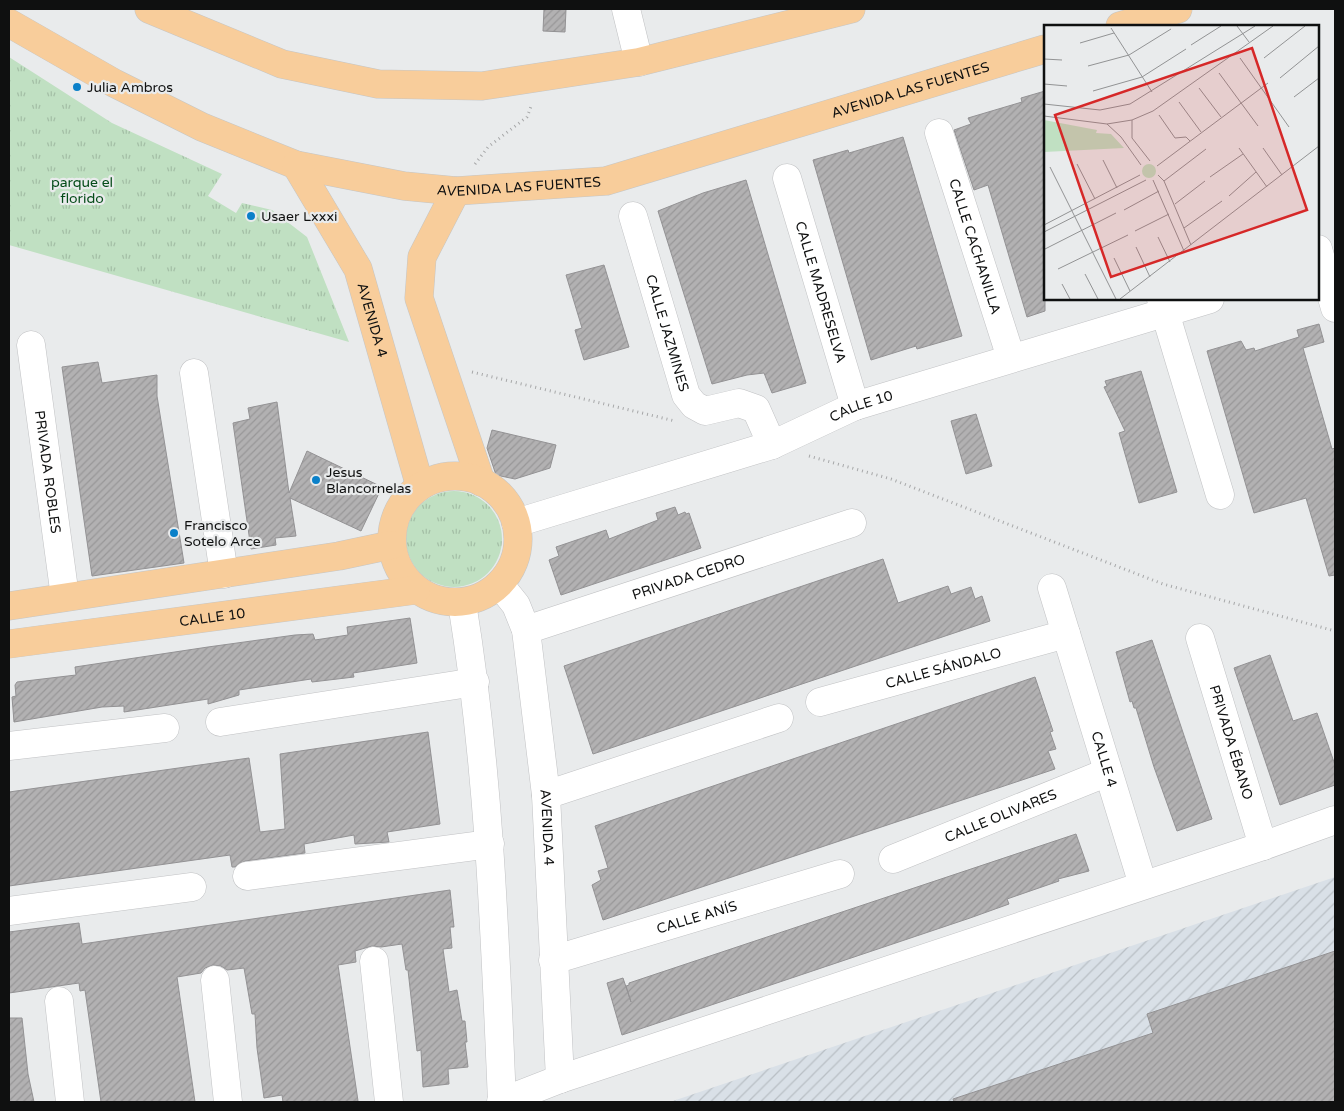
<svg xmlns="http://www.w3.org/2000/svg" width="1344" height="1111" viewBox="0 0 1344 1111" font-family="'Varela Round',sans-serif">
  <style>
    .industrial { fill: url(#industrial-furrows) }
    .grass { fill: url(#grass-tufts) }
    .building { fill: url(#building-hatch); stroke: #939294 }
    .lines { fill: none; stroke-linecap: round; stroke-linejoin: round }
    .minor-casing { stroke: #c1c2c4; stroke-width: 29 }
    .major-casing { stroke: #c5c6c6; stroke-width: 29 }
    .path { stroke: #a6a7a8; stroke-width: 3; stroke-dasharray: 1 4; stroke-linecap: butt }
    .minor { stroke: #fff; stroke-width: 28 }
    .major { stroke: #f8cd9b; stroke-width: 28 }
    .poi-dot { fill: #0a80c9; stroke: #e9ebec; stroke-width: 2 }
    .labels { text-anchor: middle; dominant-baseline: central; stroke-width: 4.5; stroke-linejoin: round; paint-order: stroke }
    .poi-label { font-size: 14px; fill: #0f1010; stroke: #e9ebec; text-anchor: start }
    .street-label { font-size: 14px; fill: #0f1010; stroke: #e9ebec }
    .park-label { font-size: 14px; fill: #054c19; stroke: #e9ebec }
    .inset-road { fill: none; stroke: #929394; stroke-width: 1 }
    .view { fill: #d62828; fill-opacity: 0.15; stroke: #d62828; stroke-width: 2.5 }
    .inset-edge { fill: none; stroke: #0f1010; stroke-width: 2.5 }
  </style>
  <defs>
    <pattern id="industrial-furrows" width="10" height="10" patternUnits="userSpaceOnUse" patternTransform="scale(1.25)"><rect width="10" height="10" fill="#d9e0e7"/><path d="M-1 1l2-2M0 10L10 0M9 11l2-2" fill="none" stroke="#b9bfc5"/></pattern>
    <pattern id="grass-tufts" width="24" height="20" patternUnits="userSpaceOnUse" patternTransform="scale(1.25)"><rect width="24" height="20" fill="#c0e0c2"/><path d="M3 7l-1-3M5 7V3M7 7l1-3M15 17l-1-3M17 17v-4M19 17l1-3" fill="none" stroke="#a4bfa6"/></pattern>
    <pattern id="building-hatch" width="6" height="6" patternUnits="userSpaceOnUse" patternTransform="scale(1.25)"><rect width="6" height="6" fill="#b2b1b2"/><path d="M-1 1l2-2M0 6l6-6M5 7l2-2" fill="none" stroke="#989798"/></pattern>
  </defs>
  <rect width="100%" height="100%" fill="#e9ebec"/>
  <path class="industrial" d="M 1335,877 L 1335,1102 L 670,1102 Z"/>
  <path class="grass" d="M 9,57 L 112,123 L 222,174 L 208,196 L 236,213 L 242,203 L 272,210 L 307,237 L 349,342 L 9,245 Z
    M406 539a48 48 0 1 1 96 0a48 48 0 1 1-96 0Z"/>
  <path class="building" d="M 544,9 L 566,9 L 565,32 L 543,31 Z
    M 1045,91 L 1045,311 L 1027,317 L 988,185 L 974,190 L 954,130 L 971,124 L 968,118 L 1022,102 L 1021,98 Z
    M 903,137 L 962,336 L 917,349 L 916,346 L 871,360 L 813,160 L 848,150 L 849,153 Z
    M 746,180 L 806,383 L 772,393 L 764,373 L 747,375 L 712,384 L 658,211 L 703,193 Z
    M 604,265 L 629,347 L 584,360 L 575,330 L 582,328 L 566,275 Z
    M 1319,324 L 1324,342 L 1303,348 L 1332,449 L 1335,448 L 1335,575 L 1329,576 L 1306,498 L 1254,513 L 1207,351 L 1241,341 L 1246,350 L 1254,348 L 1255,351 L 1299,337 L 1297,330 Z
    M 98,362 L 102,383 L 157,375 L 157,396 L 184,563 L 92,576 L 62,367 Z
    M 1141,371 L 1177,492 L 1139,503 L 1119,433 L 1125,431 L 1104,387 L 1107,386 L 1105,381 Z
    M 277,402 L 289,493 L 307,451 L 382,487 L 361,531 L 290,498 L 296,536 L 275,538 L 276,545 L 251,549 L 233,423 L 250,419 L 248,408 Z
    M 976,414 L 992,466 L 966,474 L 951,421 Z
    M 492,430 L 556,445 L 550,468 L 515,479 L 496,475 L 487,448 Z
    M 675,507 L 678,515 L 685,512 L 686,514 L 689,513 L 701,548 L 561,595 L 549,560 L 559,556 L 556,547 L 606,530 L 609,539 L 658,520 L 656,513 Z
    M 883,559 L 898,603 L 948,586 L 951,594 L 971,587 L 975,599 L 982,596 L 990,621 L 593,754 L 564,666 Z
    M 410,618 L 417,663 L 353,673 L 354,677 L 312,682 L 311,679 L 239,690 L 239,695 L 208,704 L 208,699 L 124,712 L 124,706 L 102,707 L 14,722 L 12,697 L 16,696 L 15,685 L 17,682 L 76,675 L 75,667 L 208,647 L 295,635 L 313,634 L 315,640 L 348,635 L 347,627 Z
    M 1152,640 L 1212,819 L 1177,831 L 1154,767 L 1136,708 L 1134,708 L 1132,701 L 1130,702 L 1116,652 Z
    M 1270,655 L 1293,721 L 1317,713 L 1335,765 L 1335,785 L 1280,805 L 1234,668 Z
    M 1035,677 L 1053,731 L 1050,732 L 1056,749 L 1048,751 L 1055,769 L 603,920 L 592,885 L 601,880 L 598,871 L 608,868 L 595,826 Z
    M 428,732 L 440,824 L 387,832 L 389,842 L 355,844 L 354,835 L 304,844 L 305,853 L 245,861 L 235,867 L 232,867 L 230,855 L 9,886 L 9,792 L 249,758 L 260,832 L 285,829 L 280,754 Z
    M 1076,834 L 1089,871 L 1058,879 L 1059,881 L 1007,899 L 1009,904 L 970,918 L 622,1035 L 607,983 L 623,978 L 631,1002 L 626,986 L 629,985 L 629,983 Z
    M 450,890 L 454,927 L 450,927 L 452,948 L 443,949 L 449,992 L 457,990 L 462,1021 L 465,1021 L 467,1042 L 465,1042 L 468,1067 L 448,1069 L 449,1084 L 423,1087 L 421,1050 L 417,1051 L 408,970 L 406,970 L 402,944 L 381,947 L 372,946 L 355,951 L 356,962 L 338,965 L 358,1101 L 347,1102 L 283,1102 L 282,1095 L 264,1098 L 257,1048 L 255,1014 L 252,1014 L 244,968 L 227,970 L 221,966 L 213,965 L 205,968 L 201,973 L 177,977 L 195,1102 L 101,1102 L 85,990 L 80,991 L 79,983 L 9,993 L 9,932 L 79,923 L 82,944 Z
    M 1335,951 L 1335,1102 L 954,1102 L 953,1099 L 1153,1033 L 1147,1014 Z
    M 9,1018 L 22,1018 L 28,1074 L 34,1102 L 9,1102 Z"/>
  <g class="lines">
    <g class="minor-casing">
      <g id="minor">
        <path d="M 626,9 L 639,62"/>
        <path id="s1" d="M 939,133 L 1011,358"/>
        <path id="s2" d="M 787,178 L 855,406"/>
        <path id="s3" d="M 633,216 L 686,395 L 694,405 L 705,411 L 739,403 L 756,409 L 772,445"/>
        <path d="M 1318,249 L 1335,308"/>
        <path d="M 1161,299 L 1220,495"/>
        <path id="s4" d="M 31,345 L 65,597"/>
        <path d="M 194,373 L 224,574"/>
        <path id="s5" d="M 516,523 L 772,445 L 855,406 L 1210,299"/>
        <path id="s6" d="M 500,585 L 516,605 L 526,630 L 546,795 L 560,1079"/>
        <path id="s7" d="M 1052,588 L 1143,885"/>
        <path d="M 462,603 C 489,768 495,935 502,1102"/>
        <path id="s8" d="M 526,630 L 852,523"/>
        <path id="s9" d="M 1200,638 L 1263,846"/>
        <path id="s10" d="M 820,702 L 1066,634"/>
        <path d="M 220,722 L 475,682"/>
        <path d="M 9,746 L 165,728"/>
        <path d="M 546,795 L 779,718"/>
        <path id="s11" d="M 893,859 L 1108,772"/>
        <path d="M 247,876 L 490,844"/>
        <path d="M 9,911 L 192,887"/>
        <path id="s12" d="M 553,960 L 840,874"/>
        <path d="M 374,961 L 389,1102"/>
        <path d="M 215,980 L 228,1102"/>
        <path d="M 59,1001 L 70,1102"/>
        <path d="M 501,1102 L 560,1079 L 1263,846 L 1335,820"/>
      </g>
    </g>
    <g class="major-casing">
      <g id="major">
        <path d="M 149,9 L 282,64 L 378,84 L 482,86 L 639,62 L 851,9"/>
        <path id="s13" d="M 9,23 L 114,83 L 202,127 L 296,165 L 404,186 L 456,191 L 606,181 L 1045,49"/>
        <path d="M 1120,26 L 1178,9"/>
        <path id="s14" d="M 296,165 L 358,269 L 420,486"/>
        <path d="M 456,191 L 422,257 L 419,298 L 481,482"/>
        <circle cx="455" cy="539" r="63"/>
        <path d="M 9,606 L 339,556 L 391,545"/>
        <path id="s15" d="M 9,644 L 416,590"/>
      </g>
    </g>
    <path class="path" d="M 475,164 L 488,147 L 527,117 L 532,104
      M 472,372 L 675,421
      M 809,456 L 891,479 L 1163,584 L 1335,631"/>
    <use href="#minor" class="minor"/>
    <use href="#major" class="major"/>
  </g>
  <g class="poi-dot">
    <circle cx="77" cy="87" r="5"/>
    <circle cx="251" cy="216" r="5"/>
    <circle cx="316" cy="480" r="5"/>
    <circle cx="174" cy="533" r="5"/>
  </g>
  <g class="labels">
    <g class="poi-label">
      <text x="87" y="87">Julia Ambros</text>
      <text x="261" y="216">Usaer Lxxxi</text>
      <text x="326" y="472">Jesus<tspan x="326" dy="16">Blancornelas</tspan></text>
      <text x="184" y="525">Francisco<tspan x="184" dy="16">Sotelo Arce</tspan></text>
    </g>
    <g class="street-label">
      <text stroke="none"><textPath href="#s13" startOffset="951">AVENIDA LAS FUENTES</textPath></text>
      <text stroke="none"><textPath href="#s13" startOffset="546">AVENIDA LAS FUENTES</textPath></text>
      <text stroke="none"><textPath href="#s1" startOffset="119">CALLE CACHANILLA</textPath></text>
      <text stroke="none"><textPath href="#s2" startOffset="119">CALLE MADRESELVA</textPath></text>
      <text stroke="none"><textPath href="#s14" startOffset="174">AVENIDA 4</textPath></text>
      <text stroke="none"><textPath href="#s3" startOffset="122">CALLE JAZMINES</textPath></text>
      <text stroke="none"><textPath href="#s5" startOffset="365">CALLE 10</textPath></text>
      <text stroke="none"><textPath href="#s4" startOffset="128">PRIVADA ROBLES</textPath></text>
      <text stroke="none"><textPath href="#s8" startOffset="171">PRIVADA CEDRO</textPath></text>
      <text stroke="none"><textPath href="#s15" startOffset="205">CALLE 10</textPath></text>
      <text stroke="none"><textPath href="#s10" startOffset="128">CALLE SÁNDALO</textPath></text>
      <text stroke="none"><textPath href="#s9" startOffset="109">PRIVADA ÉBANO</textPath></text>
      <text stroke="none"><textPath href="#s7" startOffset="179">CALLE 4</textPath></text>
      <text stroke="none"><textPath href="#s11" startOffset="116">CALLE OLIVARES</textPath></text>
      <text stroke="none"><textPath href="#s6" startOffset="251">AVENIDA 4</textPath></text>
      <text stroke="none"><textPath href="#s12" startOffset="150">CALLE ANÍS</textPath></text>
    </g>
    <g class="park-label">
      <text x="82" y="182">parque el<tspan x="82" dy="16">florido</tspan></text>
    </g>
  </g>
  <g transform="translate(1044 25)">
    <rect width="275" height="275" fill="#e9ebec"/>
    <path d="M 0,95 L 53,105 L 52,108 L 67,109 L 80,123 L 0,127 ZM98 146a7 7 0 1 1 14 0a7 7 0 1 1-14 0Z" fill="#c0e0c2"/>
    <path d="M 6,104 L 15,104 L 15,121 L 6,121 Z" fill="#c0e0c2"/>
    <path class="inset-road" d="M 193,1 L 205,17M 67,3 L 108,67M 36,18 L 70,8M 147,20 L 177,1M 196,33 L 245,102M 220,33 L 261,1M 0,34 L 18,35M 44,41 L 85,30 L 127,4M 175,48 L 214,101M 236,53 L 275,21M 0,59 L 23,61M 155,63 L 177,92M 49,66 L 98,52 L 142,24M 250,72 L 275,53M 135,77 L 157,107M 0,79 L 56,85 L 86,79 L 211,1M 115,90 L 131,113 L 142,112 L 146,116M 0,91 L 63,99 L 88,95 L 109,86 L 229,1M 88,95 L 88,113 L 106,136M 63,99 L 77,112 L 97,140M 195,123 L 223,162M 219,123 L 238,150M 59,135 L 73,163M 33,139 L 51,174M 113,141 L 224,58M 6,142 L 72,274M 114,150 L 120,156 L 147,220M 166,152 L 199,129M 109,155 L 140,226M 120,156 L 162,124M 185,171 L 212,147M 131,179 L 161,156M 80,185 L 115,166M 0,200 L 96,150M 140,203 L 178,176M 91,206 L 125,189M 0,207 L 102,155M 114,212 L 126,237M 92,222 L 106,252M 1,224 L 72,188M 70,233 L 86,266M 14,244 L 84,210M 41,249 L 54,274M 18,259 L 26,274M 76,274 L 275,121"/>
    <path class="view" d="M 208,23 L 263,185 L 67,252 L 11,90 Z"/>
    <rect width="275" height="275" class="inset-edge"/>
  </g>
  <rect width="1344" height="1111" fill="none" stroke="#0f1010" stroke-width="20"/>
</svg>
